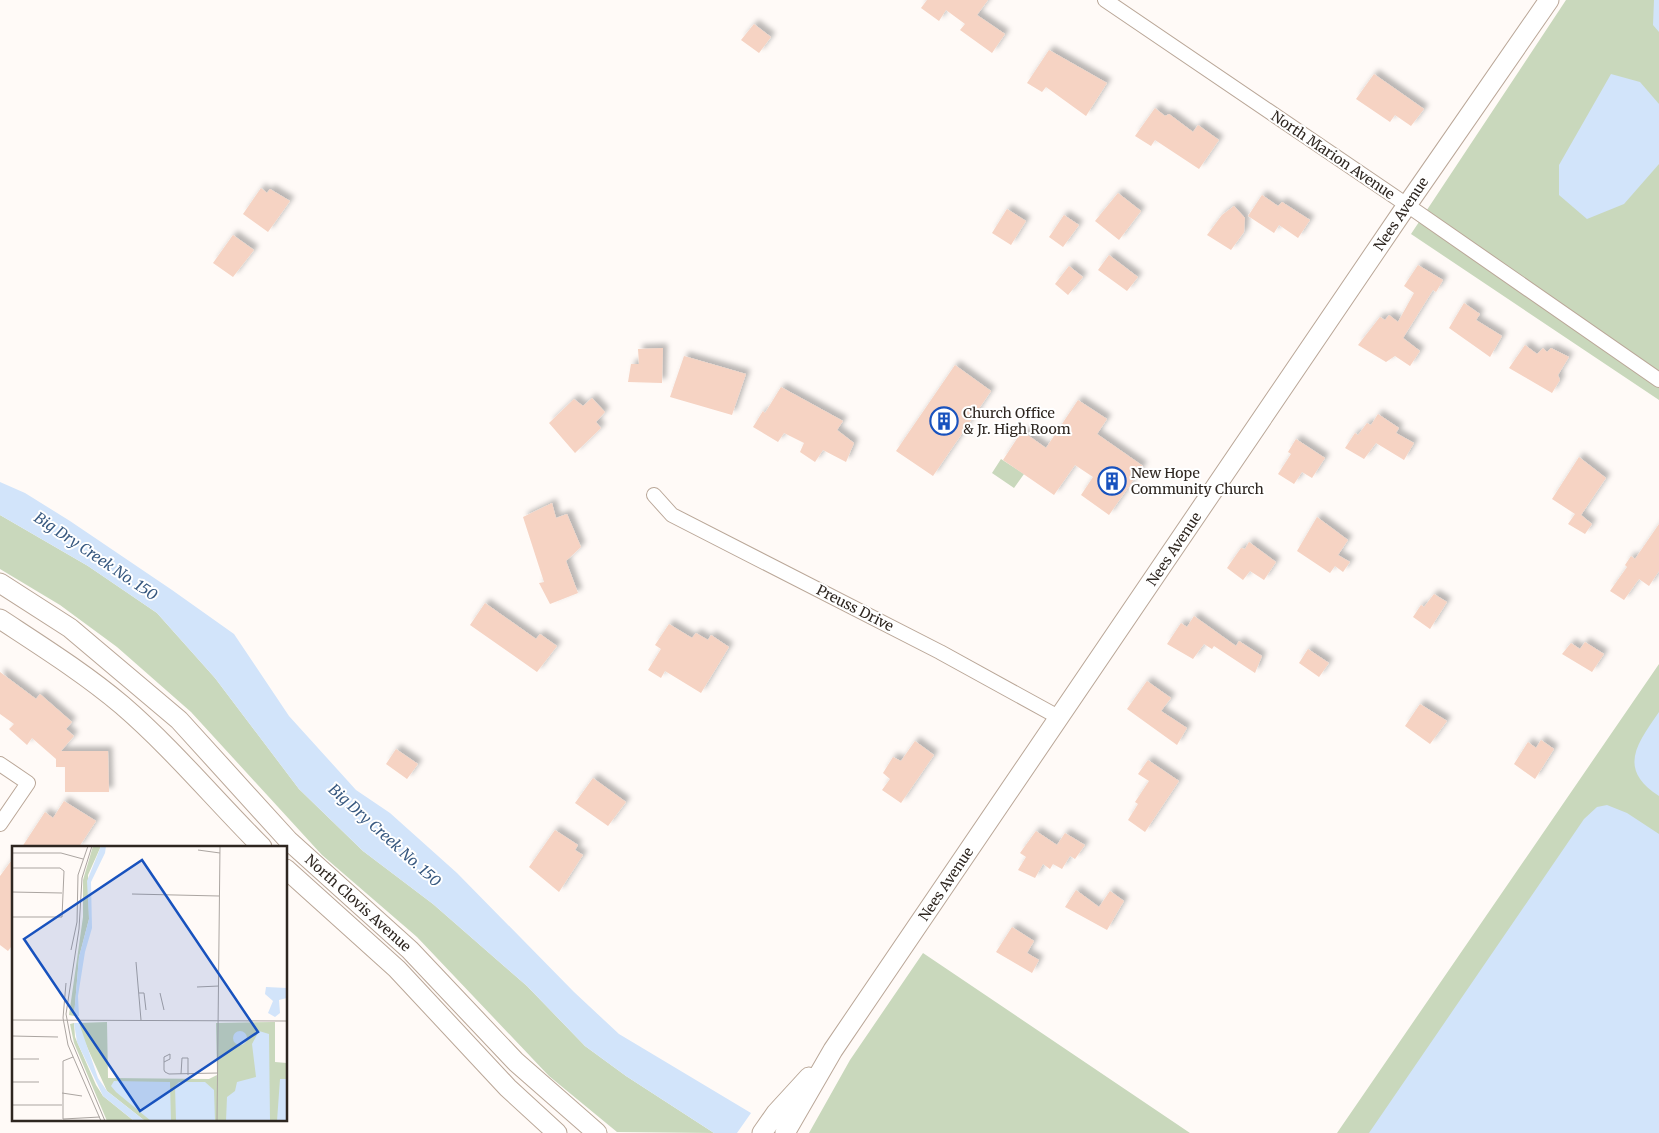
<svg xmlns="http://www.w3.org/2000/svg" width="1659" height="1133" viewBox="0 0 1659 1133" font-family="Merriweather,serif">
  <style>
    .green { fill: #c9d8bc }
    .water { fill: #d2e4fa }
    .building { fill: #f6d3c3; filter: url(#shadow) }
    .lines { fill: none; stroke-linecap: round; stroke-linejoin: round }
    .street-casing { stroke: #baa798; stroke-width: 16 }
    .secondary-casing { stroke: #baa798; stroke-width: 21 }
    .street { stroke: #fff; stroke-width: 14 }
    .secondary { stroke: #fff; stroke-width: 19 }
    .labels { text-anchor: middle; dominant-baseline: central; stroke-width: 4; stroke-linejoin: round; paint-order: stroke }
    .street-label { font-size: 14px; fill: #2e2620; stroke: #fff }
    .poi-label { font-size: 14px; fill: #2e2620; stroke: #fff; text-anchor: start }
    .water-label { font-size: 15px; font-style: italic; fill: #385980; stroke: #fff }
    .inset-road { fill: none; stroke: #aba5a1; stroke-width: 1 }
    .view { fill: #1852be; fill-opacity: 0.15; stroke: #1852be; stroke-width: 2.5 }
    .inset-edge { fill: none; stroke: #2e2620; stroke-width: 2.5 }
  </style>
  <defs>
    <filter id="shadow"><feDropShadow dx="4.5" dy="-4.5" stdDeviation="2.5" flood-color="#0004"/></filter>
  </defs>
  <rect width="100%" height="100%" fill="#fffaf7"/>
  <path class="green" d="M 1566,0 L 1659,0 L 1659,400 L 1411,234 Z
    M 1001,459 L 1024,474 L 1014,488 L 992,473 Z
    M 0,515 L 88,566 L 157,613 L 215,678 L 299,789 L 363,851 L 433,904 L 527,986 L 585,1046 L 626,1076 L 714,1133 L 617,1132 L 549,1076 L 417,937 L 322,855 L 191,712 L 117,647 L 60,605 L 0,569 Z
    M 1659,664 L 1659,1133 L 1337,1133 Z
    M 923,953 L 1190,1133 L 809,1133 L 850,1060 Z"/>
  <path class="water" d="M 1654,0 L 1659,0 L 1659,32 L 1653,25 Z
    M 1611,74 L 1640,82 L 1659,104 L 1659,164 L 1624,204 L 1587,219 L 1559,195 L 1559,165 Z
    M 0,482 L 25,493 L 70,521 L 172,590 L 234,634 L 289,716 L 356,790 L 390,813 L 457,873 L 574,992 L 619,1034 L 751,1113 L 737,1133 L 714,1133 L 626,1076 L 585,1046 L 527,986 L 433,904 L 363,851 L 299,789 L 215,678 L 157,613 L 88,566 L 0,515 Z
    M 1659,712 L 1659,796 C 1617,769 1637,744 1659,712 Z
    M 1607,805 L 1627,813 L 1659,834 L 1659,1133 L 1369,1133 L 1584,819 L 1597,807 Z"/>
  <path class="building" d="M 927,0 L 988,0 L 977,15 L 1005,34 L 992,53 L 960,30 L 965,24 L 946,10 L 939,21 L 921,8 Z
    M 754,24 L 771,37 L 759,53 L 741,40 Z
    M 1049,50 L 1107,83 L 1086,116 L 1046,87 L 1042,92 L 1027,83 Z
    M 1374,74 L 1424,109 L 1411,126 L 1395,115 L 1390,122 L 1356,99 Z
    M 1155,108 L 1165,116 L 1169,114 L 1193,132 L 1198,125 L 1219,140 L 1199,169 L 1155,140 L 1151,146 L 1135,136 Z
    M 261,188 L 267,193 L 270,189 L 290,201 L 268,232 L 243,214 Z
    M 1118,193 L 1141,211 L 1119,240 L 1095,221 Z
    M 1262,195 L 1278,206 L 1282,202 L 1310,220 L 1298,238 L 1279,225 L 1274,233 L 1248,216 Z
    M 1234,206 L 1245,218 L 1244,232 L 1231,250 L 1207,235 L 1222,215 Z
    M 1007,209 L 1026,221 L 1011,245 L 992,233 Z
    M 1064,215 L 1079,225 L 1063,247 L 1049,237 Z
    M 233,235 L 254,250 L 233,277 L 213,263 Z
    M 1109,255 L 1138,277 L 1127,291 L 1098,270 Z
    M 1418,265 L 1443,280 L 1436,292 L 1433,290 L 1403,338 L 1420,351 L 1410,366 L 1395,356 L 1386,362 L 1358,345 L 1380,317 L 1385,320 L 1389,315 L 1398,322 L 1414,293 L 1404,286 Z
    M 1069,266 L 1083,277 L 1068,295 L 1055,284 Z
    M 1464,303 L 1480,314 L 1476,320 L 1502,336 L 1490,357 L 1449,328 Z
    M 1525,345 L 1537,354 L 1543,348 L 1547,352 L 1551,348 L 1569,357 L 1558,375 L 1560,380 L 1552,393 L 1509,368 Z
    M 663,348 L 662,383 L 628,382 L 631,364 L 639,364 L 638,349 Z
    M 684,356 L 746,374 L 732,415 L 670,397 Z
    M 955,365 L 991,391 L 933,476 L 896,451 Z
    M 781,387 L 843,421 L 837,430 L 854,443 L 846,462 L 823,450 L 815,462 L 800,452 L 804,443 L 784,433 L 778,442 L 753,427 L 763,411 L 765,413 Z
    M 592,398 L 605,412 L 596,422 L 601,428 L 575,453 L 549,423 L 574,399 L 583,406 Z
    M 1078,400 L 1107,419 L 1097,434 L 1143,466 L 1109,515 L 1081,495 L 1093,477 L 1075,465 L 1054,495 L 1003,460 L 1022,431 L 1046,448 Z
    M 1378,414 L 1399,428 L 1396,433 L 1414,443 L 1404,460 L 1376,443 L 1364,459 L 1345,448 L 1355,433 L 1358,435 L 1367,423 L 1371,425 Z
    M 1296,439 L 1325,458 L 1312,478 L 1302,472 L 1294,484 L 1278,474 L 1291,454 L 1288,452 Z
    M 1579,457 L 1606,478 L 1581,515 L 1592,524 L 1585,534 L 1568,524 L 1575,514 L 1552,499 Z
    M 552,503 L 556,518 L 567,514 L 581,547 L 566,561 L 578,593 L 550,604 L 539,583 L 544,582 L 523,517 Z
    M 1317,517 L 1348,540 L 1338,555 L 1350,562 L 1343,572 L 1335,566 L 1330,573 L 1297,551 Z
    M 1659,524 L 1659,571 L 1649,586 L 1639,579 L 1624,600 L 1610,591 L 1627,567 L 1625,565 L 1631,556 L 1635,559 Z
    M 1249,542 L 1276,562 L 1264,580 L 1250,571 L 1243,580 L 1227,568 L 1241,548 L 1245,549 Z
    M 1434,594 L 1447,602 L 1430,629 L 1413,617 L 1421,605 L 1424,607 Z
    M 485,603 L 536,639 L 540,634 L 557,646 L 537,672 L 470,625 Z
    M 1194,616 L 1236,646 L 1239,641 L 1262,656 L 1255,673 L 1214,646 L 1212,649 L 1204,644 L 1193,659 L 1167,644 L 1181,623 L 1187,627 Z
    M 669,624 L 692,638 L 696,633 L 708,640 L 711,635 L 729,647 L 701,693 L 665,671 L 661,678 L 648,670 L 661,649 L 655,645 Z
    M 1585,642 L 1604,654 L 1592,672 L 1562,654 L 1571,643 L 1580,649 Z
    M 1308,649 L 1329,663 L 1319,677 L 1299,663 Z
    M 0,672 L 36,699 L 40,694 L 72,722 L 66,729 L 74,736 L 61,751 L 108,751 L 109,792 L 65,792 L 65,767 L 56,767 L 56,759 L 32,738 L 27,745 L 9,729 L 14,724 L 0,714 Z
    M 1147,681 L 1171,698 L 1161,711 L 1187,728 L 1177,745 L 1127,709 Z
    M 1420,704 L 1447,721 L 1430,744 L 1405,726 Z
    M 1541,740 L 1554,749 L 1535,779 L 1514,764 L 1528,742 L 1536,748 Z
    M 915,741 L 934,755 L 901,803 L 882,790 L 890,779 L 883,773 L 893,757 L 901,761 Z
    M 396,749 L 418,764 L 407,779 L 386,764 Z
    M 1148,760 L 1179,781 L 1145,832 L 1128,820 L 1138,804 L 1135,802 L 1149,781 L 1138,774 Z
    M 593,778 L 626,802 L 608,826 L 575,803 Z
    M 64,801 L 96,821 L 79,847 L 22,847 L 45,812 L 53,818 Z
    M 555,830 L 578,845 L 575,850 L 583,855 L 559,892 L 529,867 Z
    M 1036,831 L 1057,845 L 1065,833 L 1085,845 L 1075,859 L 1070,856 L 1062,869 L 1053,864 L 1050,869 L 1043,864 L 1035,878 L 1018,870 L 1026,857 L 1020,853 Z
    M 14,857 L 14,943 L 8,951 L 0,945 L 0,876 Z
    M 1076,890 L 1099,907 L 1110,891 L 1124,901 L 1107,930 L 1065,907 Z
    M 1012,927 L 1034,941 L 1027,953 L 1039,960 L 1032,973 L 996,952 Z"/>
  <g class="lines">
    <g class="street-casing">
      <path id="street" d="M 1105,0 L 1407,205 L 1659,380
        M 654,495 L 672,515 L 940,652 L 1060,718
        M 0,764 L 28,783 L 0,824"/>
    </g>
    <g class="secondary-casing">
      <path id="secondary" d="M 0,583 L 70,628 L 179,720 L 288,840 L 410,950 L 516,1062 L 597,1133
        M 0,619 C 41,646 84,673 122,705 C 172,748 215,800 262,847
        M 286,869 L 397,969 L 508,1088 L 557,1133
        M 762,1133 L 776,1113 L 809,1077
        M 785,1133 L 833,1050 L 1407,205 L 1549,0"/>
    </g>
    <use href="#street" class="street"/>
    <use href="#secondary" class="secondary"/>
  </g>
  <defs>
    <g id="building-ring" transform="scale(1.4375)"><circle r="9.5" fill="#fff" stroke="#1852be" stroke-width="1.5"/><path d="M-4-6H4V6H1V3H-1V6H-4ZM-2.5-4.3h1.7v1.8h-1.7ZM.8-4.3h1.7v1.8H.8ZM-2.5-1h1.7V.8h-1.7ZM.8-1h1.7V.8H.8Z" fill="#1852be"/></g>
  </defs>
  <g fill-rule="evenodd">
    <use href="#building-ring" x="944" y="421"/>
    <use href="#building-ring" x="1112" y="481"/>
  </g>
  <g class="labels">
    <g class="street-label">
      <text transform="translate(1333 155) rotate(34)">North Marion Avenue</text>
      <text transform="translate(1401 214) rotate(-56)">Nees Avenue</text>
      <text transform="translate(1174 549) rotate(-56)">Nees Avenue</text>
      <text transform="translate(855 608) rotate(27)">Preuss Drive</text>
      <text transform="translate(946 884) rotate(-56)">Nees Avenue</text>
      <text transform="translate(358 903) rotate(42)">North Clovis Avenue</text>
    </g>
    <g class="poi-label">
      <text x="963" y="413">Church Office<tspan x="963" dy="16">&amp; Jr. High Room</tspan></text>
      <text x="1131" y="473">New Hope<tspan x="1131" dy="16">Community Church</tspan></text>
    </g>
    <g class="water-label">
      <text transform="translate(96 556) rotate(34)">Big Dry Creek No. 150</text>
      <text transform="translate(385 835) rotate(42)">Big Dry Creek No. 150</text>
    </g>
  </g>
  <g transform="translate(12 846)">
    <rect width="275" height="275" fill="#fffaf7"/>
    <path d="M 81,0 L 89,0 L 76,29 L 77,73 L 67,111 L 62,170 L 57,169 L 71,71 L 71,34 ZM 95,176 L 96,232 L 197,233 L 205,229 L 204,177 L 263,176 L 263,216 L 275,217 L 275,275 L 133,275 L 95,245 L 70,190 L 67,177 ZM 62,177 L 63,191 L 84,239 L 91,250 L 122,275 L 95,275 L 62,197 L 58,178 Z" fill="#c9d8bc"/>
    <path d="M 89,0 L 94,0 L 93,7 L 79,36 L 80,82 L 73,106 L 66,150 L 67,170 L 62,170 L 67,111 L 77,73 L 75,35 ZM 254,141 L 275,142 L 275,152 L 267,154 L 268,167 L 263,171 L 256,167 L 261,155 L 253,148 ZM 62,177 L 67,177 L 86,232 L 95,245 L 133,275 L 122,275 L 91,250 L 65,196 ZM221 192a7 7 0 1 1 14 0a7 7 0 1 1-14 0ZM 247,185 L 257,188 L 258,275 L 214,275 L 215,251 L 223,245 L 225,236 L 244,231 L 240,198 ZM 268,233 L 275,233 L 275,275 L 265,275 ZM 102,235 L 158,236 L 159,275 L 139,275 L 104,246 L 99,240 ZM 167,236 L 193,236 L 202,244 L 203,275 L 164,275 L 163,240 Z" fill="#d2e4fa"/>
    <path class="inset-road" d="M 80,0 L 70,32 L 67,83 L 54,168 L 59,194 L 93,275M 186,4 L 208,7M 0,7 L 49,7 L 71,13M 0,22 L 48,22 L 52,25 L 50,71 L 0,71M 0,46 L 50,47M 120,48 L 207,50M 59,104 L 65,76 L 66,29 L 76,0M 124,116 L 129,174M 54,137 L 51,172 L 56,199 L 89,275M 185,141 L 207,140M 127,147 L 132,147 L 134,164M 148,147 L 152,164M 0,174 L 275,175M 0,190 L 46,191M 61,211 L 51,215 L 51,273 L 88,271M 0,213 L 27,213M 152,216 L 158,213 L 158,208 L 152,211 L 152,224 L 153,226 L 157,228 L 206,227M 169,228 L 170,212 L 176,212 L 176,229M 0,236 L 27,236M 50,247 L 70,250M 0,259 L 50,259M 205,275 L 208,0"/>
    <path class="view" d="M 130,14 L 246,186 L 128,265 L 12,93 Z"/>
    <rect width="275" height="275" class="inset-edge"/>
  </g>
</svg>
